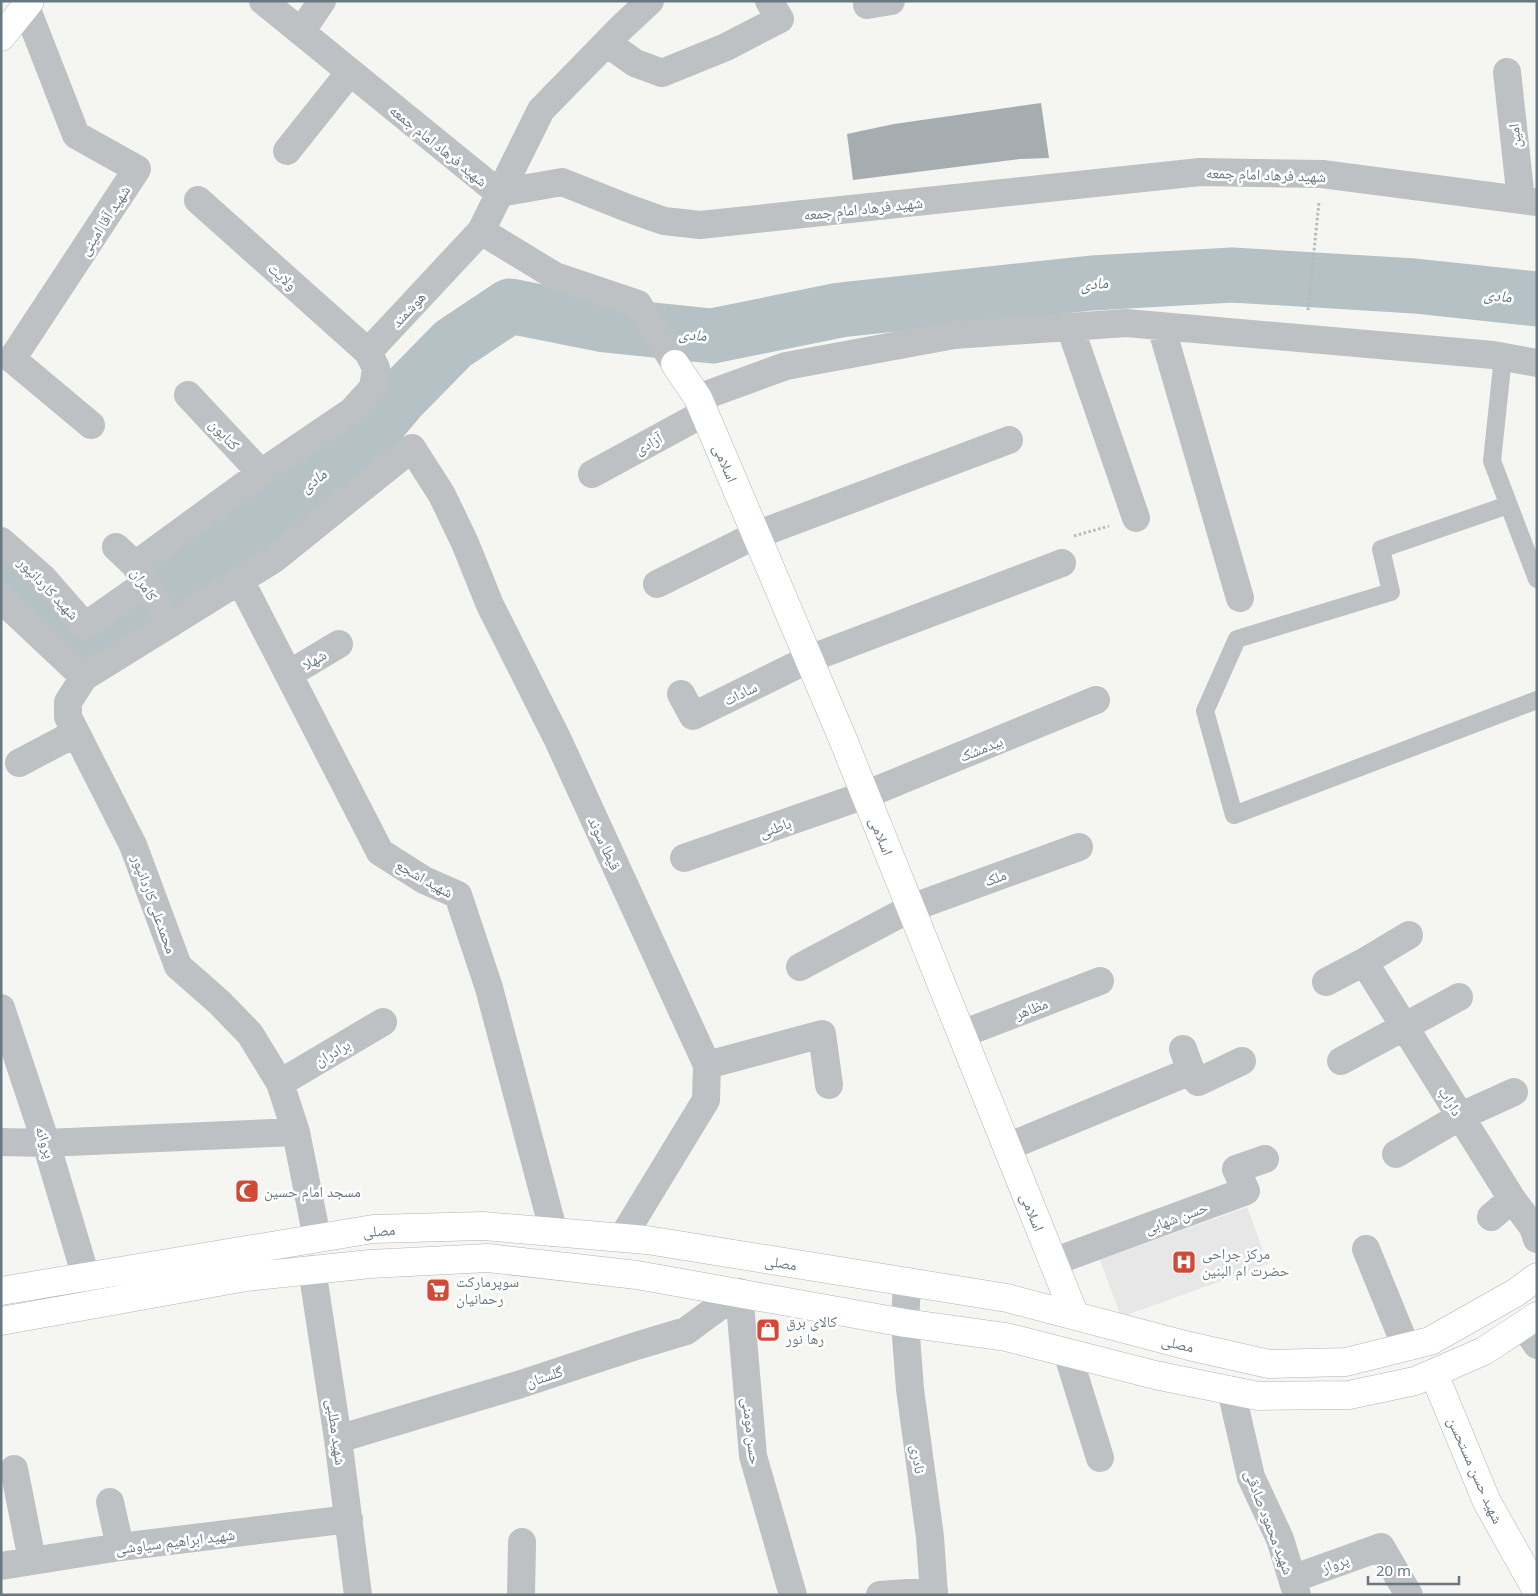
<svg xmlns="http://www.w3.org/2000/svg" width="1538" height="1596" viewBox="0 0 1538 1596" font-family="'Noto Sans','Noto Naskh Arabic',sans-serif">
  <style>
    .built { fill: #e6e7e6 }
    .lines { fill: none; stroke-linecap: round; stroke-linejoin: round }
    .river { stroke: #b5c1c4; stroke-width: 55 }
    .building { fill: #a5adb1 }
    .secondary-casing { stroke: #afb5b8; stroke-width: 29 }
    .path { stroke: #b7babc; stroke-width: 3; stroke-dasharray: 2.5 2.5; stroke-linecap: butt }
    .lane { stroke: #bdc1c4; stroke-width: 18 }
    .street { stroke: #bdc1c4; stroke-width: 28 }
    .secondary { stroke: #fff; stroke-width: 28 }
    .labels { text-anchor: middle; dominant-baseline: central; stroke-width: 5; stroke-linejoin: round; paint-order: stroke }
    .street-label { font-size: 15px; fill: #677880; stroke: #fff }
    .poi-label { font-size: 15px; fill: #677880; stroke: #fff; text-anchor: start }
    .water-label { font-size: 16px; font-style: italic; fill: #63797d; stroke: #fff }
  </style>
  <rect width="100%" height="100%" fill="#f5f5f2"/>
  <path class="built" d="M 1247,1207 L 1268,1264 L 1121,1317 L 1100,1260 Z"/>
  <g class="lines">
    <path class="river" d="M 1,569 L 86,648 L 363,442 L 400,398 L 453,344 L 510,306 L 605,325 L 712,336 L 840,310 L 1092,283 L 1232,275 L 1415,286 L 1537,299"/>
  </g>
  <path class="building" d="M 1041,103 L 1049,158 L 1020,159 L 853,180 L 847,134 L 894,124 Z"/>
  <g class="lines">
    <g class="secondary-casing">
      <path id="secondary" d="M 1,37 L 30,1
        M 675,364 L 698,398 L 842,737 L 1075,1316
        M 1,1291 L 373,1229 L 483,1226 L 647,1240 L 1007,1298 L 1189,1346 L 1269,1364 L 1346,1362 L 1430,1341 L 1515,1293 L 1537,1277
        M 1,1321 L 246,1277 L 370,1264 L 488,1258 L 637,1275 L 905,1323 L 1006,1337 L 1155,1375 L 1258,1396 L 1349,1395 L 1415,1381 L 1484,1351 L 1537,1316
        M 1434,1374 L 1487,1502 L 1537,1591"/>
    </g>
    <path class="path" d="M 1308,310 L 1319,202
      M 1074,536 L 1109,526"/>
    <path class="lane" d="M 1503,357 L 1492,461 L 1537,579
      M 1508,505 L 1381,549 L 1391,592 L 1237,639 L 1205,711 L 1234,815 L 1537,700"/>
    <path class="street" d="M 263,1 L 499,193 L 562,182 L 630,209 L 664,221 L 700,225 L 1200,172 L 1322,174 L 1537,202
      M 867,5 L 891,1
      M 26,7 L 76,135 L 137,169 L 12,359 L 91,425
      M 301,32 L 322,1
      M 607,43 L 635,63 L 662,73 L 726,47 L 780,19 L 769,1
      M 1507,72 L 1521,200
      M 287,151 L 350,72
      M 198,200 L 368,352
      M 481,231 L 555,276 L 638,304 L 675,364
      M 1161,326 L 1240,598
      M 1070,327 L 1136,518
      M 188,395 L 261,473
      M 698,398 L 786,366 L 954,335 L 1126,323 L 1493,355 L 1537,363
      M 592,474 L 704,413
      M 1,541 L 43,578 L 85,626 L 145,584
      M 116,547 L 135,565 L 170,624
      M 135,565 L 261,473 L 352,411 L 373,388 L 376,368 L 368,352 L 481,231 L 541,110 L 622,27 L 650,1
      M 240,580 L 380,852 L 424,880 L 458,895 L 489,988 L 554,1233
      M 657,584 L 756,535 L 1009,440
      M 1,599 L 84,677
      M 289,674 L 339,644
      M 681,694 L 693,716 L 809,659 L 1062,563
      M 19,763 L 76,733
      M 684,858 L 865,795 L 1096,700
      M 1364,962 L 1512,1199 L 1533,1227 L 1537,1239
      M 800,967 L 911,908 L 1079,847
      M 1326,982 L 1364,962 L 1409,935
      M 1,1008 L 46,1143 L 86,1277
      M 962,1034 L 1100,981
      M 1183,1049 L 1191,1071 L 1198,1082 L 1242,1061
      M 1341,1061 L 1459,997
      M 707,1065 L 822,1034 L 829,1085
      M 280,1083 L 383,1022
      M 1,1142 L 46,1143 L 296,1132
      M 1007,1147 L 1191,1071
      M 1396,1154 L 1461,1116 L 1514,1092
      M 1491,1217 L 1512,1199
      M 317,1238 L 296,1132 L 280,1083 L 250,1034 L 220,1003 L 178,966 L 133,845 L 68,717 L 68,702 L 84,677 L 274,559 L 412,448 L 442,495 L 465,543 L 490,605 L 558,740 L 707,1065 L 706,1100 L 622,1238
      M 1366,1249 L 1406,1347
      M 1053,1262 L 1246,1191 L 1236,1169 L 1265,1159
      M 312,1269 L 338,1439 L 358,1595
      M 907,1283 L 905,1323 L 910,1389 L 930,1537 L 934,1595
      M 739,1292 L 753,1456 L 793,1595
      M 1523,1325 L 1537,1345
      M 1067,1352 L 1100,1458
      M 1231,1390 L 1251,1477 L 1280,1539 L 1297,1595
      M 338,1439 L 518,1385 L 636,1346 L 686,1331 L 739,1292
      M 14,1469 L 32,1560
      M 110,1502 L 120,1547
      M 1,1566 L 120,1547 L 349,1519
      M 1292,1579 L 1381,1547 L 1409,1595
      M 521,1595 L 522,1542
      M 880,1595 L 934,1591"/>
    <use href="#secondary" class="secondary"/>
  </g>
  <defs>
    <g id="mosque-square" transform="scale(1.25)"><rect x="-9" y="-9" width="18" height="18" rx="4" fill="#d14a37" stroke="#fff"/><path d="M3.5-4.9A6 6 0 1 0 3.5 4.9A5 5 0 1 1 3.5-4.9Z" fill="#fff"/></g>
    <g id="hospital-square" transform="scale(1.25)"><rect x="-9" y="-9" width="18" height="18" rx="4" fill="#d14a37" stroke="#fff"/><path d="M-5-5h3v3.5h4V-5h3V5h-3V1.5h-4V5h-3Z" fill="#fff"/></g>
    <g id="supermarket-square" transform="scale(1.25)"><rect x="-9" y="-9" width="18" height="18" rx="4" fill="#d14a37" stroke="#fff"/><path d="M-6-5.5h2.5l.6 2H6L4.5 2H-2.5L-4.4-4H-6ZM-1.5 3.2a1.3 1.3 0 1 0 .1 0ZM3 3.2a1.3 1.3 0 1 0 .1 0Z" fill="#fff"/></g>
    <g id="shop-square" transform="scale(1.25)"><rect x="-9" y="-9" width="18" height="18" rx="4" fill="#d14a37" stroke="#fff"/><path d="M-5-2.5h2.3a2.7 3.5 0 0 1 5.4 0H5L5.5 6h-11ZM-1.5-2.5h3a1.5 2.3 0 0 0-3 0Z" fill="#fff"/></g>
  </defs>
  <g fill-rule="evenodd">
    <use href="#mosque-square" x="247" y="1191"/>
    <use href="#hospital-square" x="1184" y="1262"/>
    <use href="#supermarket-square" x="438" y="1290"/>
    <use href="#shop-square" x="768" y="1330"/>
  </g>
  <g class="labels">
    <g class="street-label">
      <text transform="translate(1514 136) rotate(-96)">امین</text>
      <text transform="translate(439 145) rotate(39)">شهید فرهاد امام جمعه</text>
      <text transform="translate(1266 174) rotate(2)">شهید فرهاد امام جمعه</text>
      <text transform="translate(863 208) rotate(-6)">شهید فرهاد امام جمعه</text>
      <text transform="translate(104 220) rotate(-57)">شهید آقا امینی</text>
      <text transform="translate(283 276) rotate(42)">ولایت</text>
      <text transform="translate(408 309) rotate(-47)">هوشمند</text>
      <text transform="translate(225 434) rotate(47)">کتایون</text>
      <text transform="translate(648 443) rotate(-28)">آزادی</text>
      <text transform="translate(726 463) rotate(67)">اسلامی</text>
      <text transform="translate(145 584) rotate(58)">کامران</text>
      <text transform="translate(49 588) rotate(46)">شهید کاردانپور</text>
      <text transform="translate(314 659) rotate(-31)">شهلا</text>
      <text transform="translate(740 693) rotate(-26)">سادات</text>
      <text transform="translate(981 748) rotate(-22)">بیدمشک</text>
      <text transform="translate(775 827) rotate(-19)">باطنی</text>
      <text transform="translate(882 836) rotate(68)">اسلامی</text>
      <text transform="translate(605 843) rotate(65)">قیطا سوند</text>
      <text transform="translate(995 877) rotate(-20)">ملک</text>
      <text transform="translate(425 878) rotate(29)">شهید اشجع</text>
      <text transform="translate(155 904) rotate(70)">محمدعلی کاردانپور</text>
      <text transform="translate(1031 1008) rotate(-21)">مظاهر</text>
      <text transform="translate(332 1052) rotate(-30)">برادران</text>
      <text transform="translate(1451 1101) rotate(58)">داراب</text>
      <text transform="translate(46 1142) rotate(72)">پروانه</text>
      <text transform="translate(1033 1212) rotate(68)">اسلامی</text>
      <text transform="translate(1176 1217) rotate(-20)">حسن شهابی</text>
      <text transform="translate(379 1230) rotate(-4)">مصلی</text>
      <text transform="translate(781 1262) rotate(9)">مصلی</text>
      <text transform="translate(1178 1343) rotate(14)">مصلی</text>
      <text transform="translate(544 1376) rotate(-18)">گلستان</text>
      <text transform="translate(752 1431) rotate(83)">حسن مومنی</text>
      <text transform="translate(337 1432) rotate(82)">شهید مطلبی</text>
      <text transform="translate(919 1459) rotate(82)">نادری</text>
      <text transform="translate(1476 1470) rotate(66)">شهید حسن مستحسن</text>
      <text transform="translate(1270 1522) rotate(69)">شهید محمود صادقی</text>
      <text transform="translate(175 1541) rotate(-7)">شهید ابراهیم سیاوشی</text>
      <text transform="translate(1335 1563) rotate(-20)">پرواز</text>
    </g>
    <g class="poi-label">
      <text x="264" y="1191">مسجد امام حسین</text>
      <text x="1202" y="1253">مرکز جراحی<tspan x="1202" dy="17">حضرت ام البنین</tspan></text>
      <text x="456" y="1281">سوپرمارکت<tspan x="456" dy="17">رحمانیان</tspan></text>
      <text x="786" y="1321">کالای برق<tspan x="786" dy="17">رها نور</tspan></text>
    </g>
    <g class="water-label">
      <text transform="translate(1094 283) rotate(-5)">مادی</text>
      <text transform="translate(1498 295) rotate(6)">مادی</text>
      <text transform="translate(693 334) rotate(5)">مادی</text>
      <text transform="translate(313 480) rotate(-37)">مادی</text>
    </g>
  </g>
  <rect width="1538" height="1596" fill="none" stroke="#677880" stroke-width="5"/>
  <path d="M1368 1576v8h91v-8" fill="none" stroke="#677880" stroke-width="2.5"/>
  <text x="1376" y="1576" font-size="15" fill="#677880" stroke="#ffffff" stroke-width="4" paint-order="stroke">20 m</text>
</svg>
